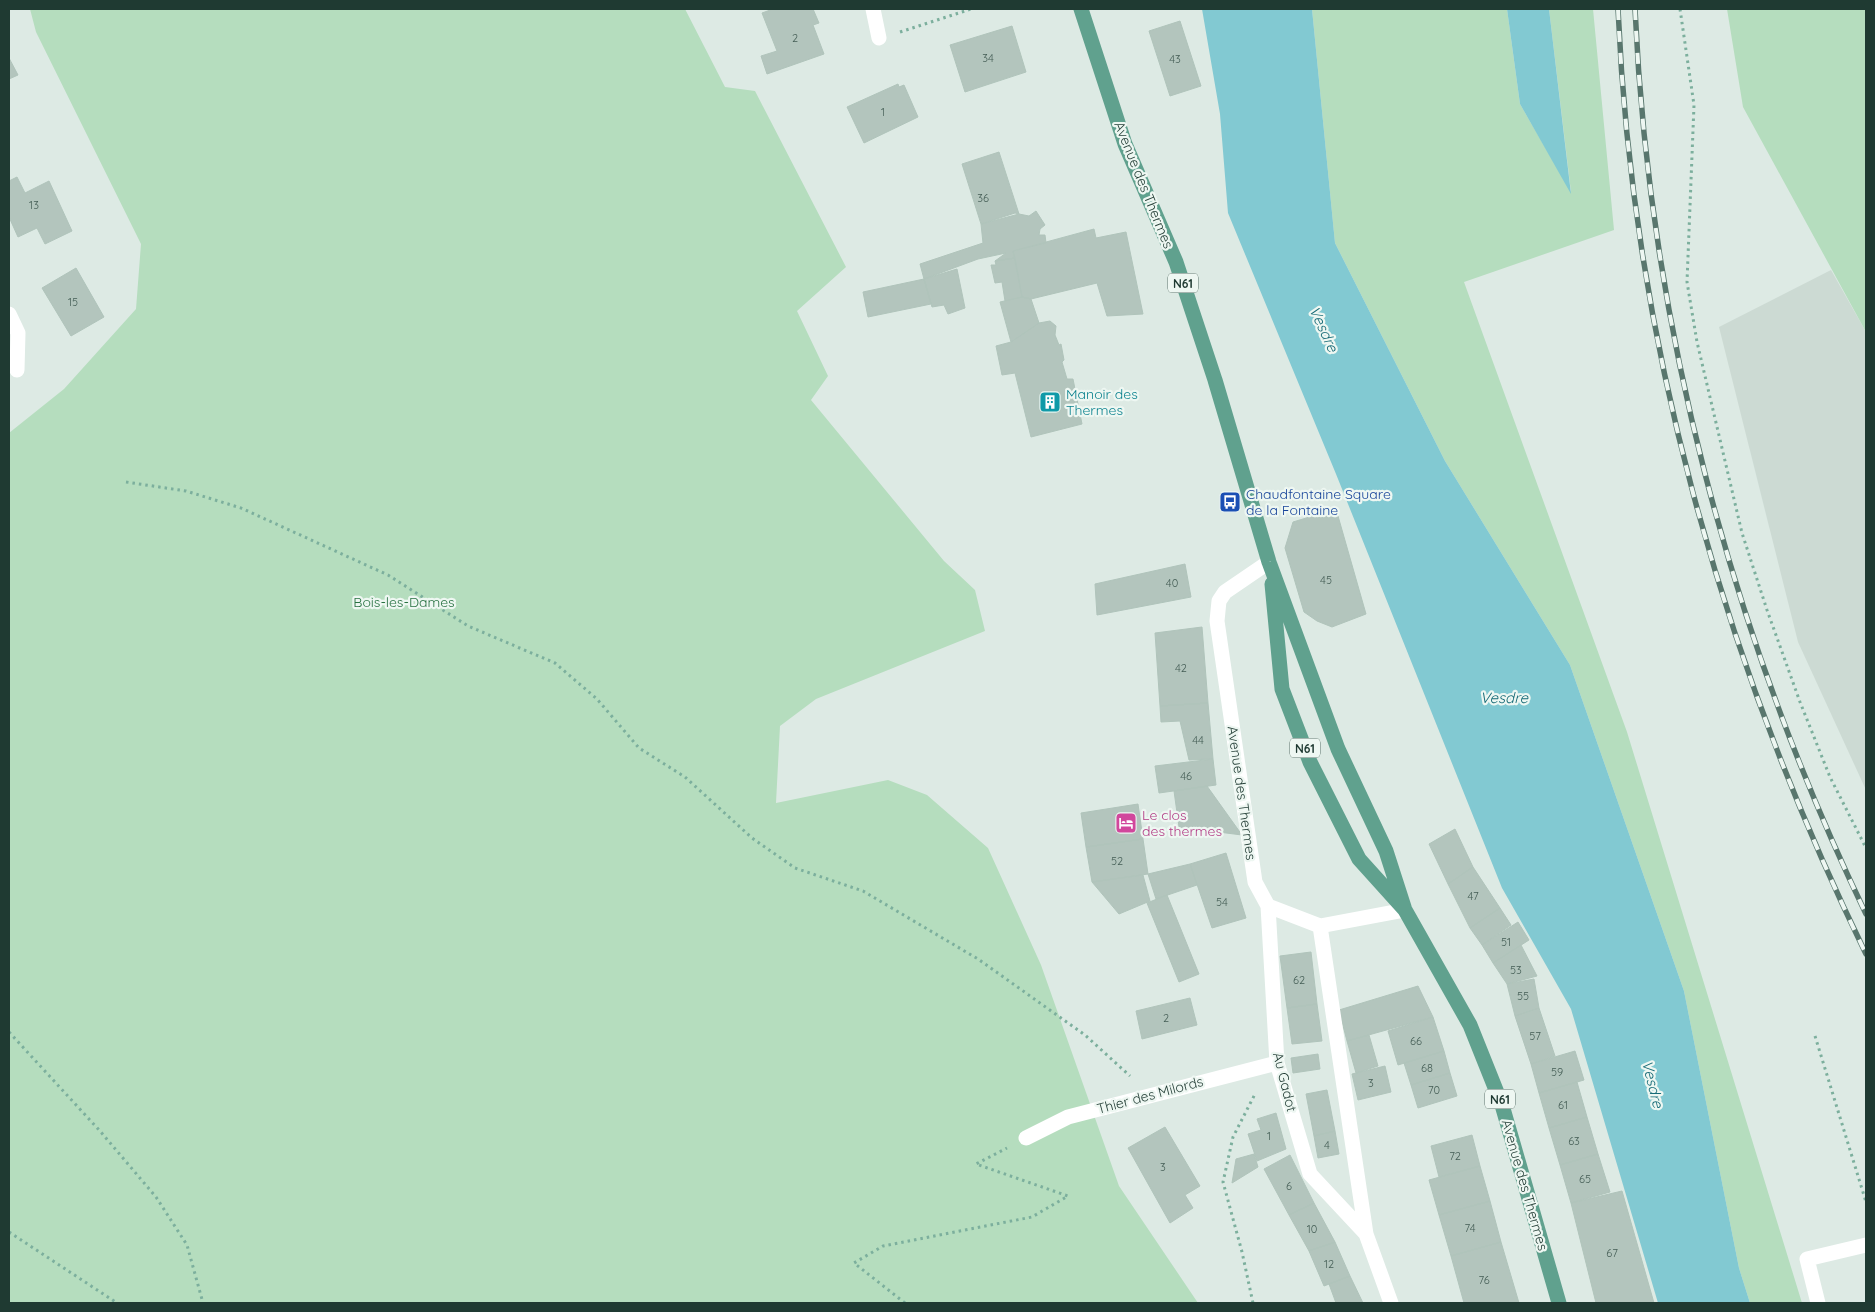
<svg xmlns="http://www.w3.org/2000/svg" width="1875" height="1312" viewBox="0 0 1875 1312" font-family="Quicksand,sans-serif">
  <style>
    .built { fill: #ccdad3 }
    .green { fill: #b5ddbe }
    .water { fill: #82c9d2 }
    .building { fill: #b3c5bd; stroke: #b0c4bb }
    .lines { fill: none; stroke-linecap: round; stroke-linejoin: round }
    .path { stroke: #7caf9d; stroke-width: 3; stroke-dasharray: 2.5 4; stroke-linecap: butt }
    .minor { stroke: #fff; stroke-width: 15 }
    .major { stroke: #60a18e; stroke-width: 15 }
    .rail-casing { stroke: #58766d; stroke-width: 5.5 }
    .rail { stroke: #eef7f2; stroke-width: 4; stroke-dasharray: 11; stroke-linecap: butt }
    .labels { text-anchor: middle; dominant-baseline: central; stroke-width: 4.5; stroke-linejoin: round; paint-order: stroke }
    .number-label { font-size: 11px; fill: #445d55 }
    .shield { fill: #eef7f2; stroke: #5d736c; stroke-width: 1 }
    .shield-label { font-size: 12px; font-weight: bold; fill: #1f3a32 }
    .street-label { font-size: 14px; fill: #1f3a32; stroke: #eef7f2 }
    .culture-label { font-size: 14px; fill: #0d838f; stroke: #eef7f2; text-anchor: start }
    .transit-label { font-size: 14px; fill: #164399; stroke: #eef7f2; text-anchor: start }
    .park-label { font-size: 14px; fill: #287242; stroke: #eef7f2 }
    .hotel-label { font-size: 14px; fill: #b23c85; stroke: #eef7f2; text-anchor: start }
    .water-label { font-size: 15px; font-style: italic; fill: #176b77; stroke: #eef7f2 }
  </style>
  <rect width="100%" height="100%" fill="#ddeae4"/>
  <path class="built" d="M 1831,270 L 1866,332 L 1866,790 L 1798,642 L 1719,327 Z"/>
  <path class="green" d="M 30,9 L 685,9 L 725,87 L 755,91 L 846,267 L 797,311 L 828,376 L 811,400 L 944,561 L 975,590 L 985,631 L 816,699 L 780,726 L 776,803 L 888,780 L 927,795 L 988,848 L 1041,965 L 1119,1186 L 1198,1303 L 9,1303 L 9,433 L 64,389 L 136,309 L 141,244 L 36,32 Z
    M 1312,9 L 1507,9 L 1520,104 L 1571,192 L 1549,9 L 1593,9 L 1614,230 L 1464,282 L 1627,732 L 1802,1303 L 1750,1303 L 1739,1268 L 1684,991 L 1570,665 L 1445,461 L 1335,243 Z
    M 1727,9 L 1866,9 L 1866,332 L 1743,107 Z"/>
  <path class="water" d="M 1202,9 L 1312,9 L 1335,243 L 1445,461 L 1570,665 L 1684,991 L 1739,1268 L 1750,1303 L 1658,1303 L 1571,1009 L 1502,888 L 1336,474 L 1228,213 L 1220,114 Z
    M 1507,9 L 1549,9 L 1571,194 L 1520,104 Z"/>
  <path class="building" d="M 773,9 L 813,9 L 819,23 L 813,25 L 824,54 L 767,74 L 761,56 L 777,51 L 762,13 Z
    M 1180,21 L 1201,86 L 1170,96 L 1149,31 Z
    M 1012,26 L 1026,72 L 965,92 L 950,45 Z
    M 9,58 L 18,75 L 9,79 Z
    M 898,84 L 899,87 L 904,85 L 918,117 L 864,143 L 847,107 Z
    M 999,152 L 1019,214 L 1015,213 L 981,224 L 962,164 Z
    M 17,177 L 25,193 L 49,181 L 72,231 L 45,244 L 37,228 L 18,237 L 9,217 L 9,181 Z
    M 1036,211 L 1045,225 L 1040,229 L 1039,235 L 1045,235 L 1046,243 L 1013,251 L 1015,258 L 995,261 L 1006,253 L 978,259 L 924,279 L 920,264 L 983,243 L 981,224 L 1019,214 L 1029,216 Z
    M 1094,229 L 1096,238 L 1126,232 L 1143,314 L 1107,316 L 1097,283 L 1031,299 L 1022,297 L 1013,251 Z
    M 1015,258 L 1022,297 L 1005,301 L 1002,282 L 995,283 L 991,265 L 996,265 L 995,261 Z
    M 76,268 L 104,317 L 71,336 L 42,288 Z
    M 957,269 L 965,308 L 948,314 L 944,305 L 932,307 L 924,279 Z
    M 924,279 L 931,304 L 868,317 L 863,292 Z
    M 1022,297 L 1031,299 L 1039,323 L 1011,342 L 1000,302 Z
    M 1050,321 L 1056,326 L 1055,335 L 1059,345 L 1061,344 L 1064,360 L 1062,362 L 1067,379 L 1073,379 L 1082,424 L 1031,437 L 1015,373 L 1002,375 L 996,346 L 1011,342 L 1039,323 Z
    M 1336,509 L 1366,614 L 1332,627 L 1317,621 L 1304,612 L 1285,548 L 1293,522 Z
    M 1185,564 L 1191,597 L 1097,615 L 1095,584 Z
    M 1202,627 L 1208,703 L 1160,706 L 1155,633 Z
    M 1208,703 L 1213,759 L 1189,760 L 1180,721 L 1161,722 L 1160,706 Z
    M 1213,759 L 1216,785 L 1159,793 L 1155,766 Z
    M 1207,786 L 1242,835 L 1179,827 L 1174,791 Z
    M 1138,804 L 1143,839 L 1086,847 L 1081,813 Z
    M 1455,829 L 1473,867 L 1448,884 L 1429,844 Z
    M 1143,839 L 1148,874 L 1092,882 L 1086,847 Z
    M 1226,853 L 1246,918 L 1212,928 L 1190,864 Z
    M 1190,864 L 1197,885 L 1156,899 L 1148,874 Z
    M 1473,867 L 1500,908 L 1470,928 L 1448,884 Z
    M 1143,875 L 1150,901 L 1119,914 L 1092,882 Z
    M 1167,895 L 1199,974 L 1179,982 L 1147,903 Z
    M 1500,908 L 1511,925 L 1482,945 L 1470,928 Z
    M 1518,922 L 1529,940 L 1493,963 L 1482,945 Z
    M 1521,945 L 1537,976 L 1507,984 L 1493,963 Z
    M 1311,952 L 1317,1004 L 1287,1008 L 1280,956 Z
    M 1534,979 L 1539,1008 L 1515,1016 L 1507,984 Z
    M 1418,986 L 1433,1017 L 1347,1041 L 1339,1010 Z
    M 1190,998 L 1197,1025 L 1142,1039 L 1136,1011 Z
    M 1317,1004 L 1322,1041 L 1292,1044 L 1287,1008 Z
    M 1539,1008 L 1555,1056 L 1531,1064 L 1515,1016 Z
    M 1433,1017 L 1444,1051 L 1398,1065 L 1388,1031 Z
    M 1369,1035 L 1378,1066 L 1356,1073 L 1347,1041 Z
    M 1444,1051 L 1450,1073 L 1411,1085 L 1404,1063 Z
    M 1575,1051 L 1584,1080 L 1539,1093 L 1531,1064 Z
    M 1318,1054 L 1320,1069 L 1293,1073 L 1291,1058 Z
    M 1385,1066 L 1391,1092 L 1358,1100 L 1352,1074 Z
    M 1450,1073 L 1457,1096 L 1418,1108 L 1411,1085 Z
    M 1577,1082 L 1587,1117 L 1549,1128 L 1539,1093 Z
    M 1327,1090 L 1335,1131 L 1314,1136 L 1306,1094 Z
    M 1276,1113 L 1286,1149 L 1257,1161 L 1248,1134 L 1261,1130 L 1257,1119 Z
    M 1587,1117 L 1598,1154 L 1560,1165 L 1549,1128 Z
    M 1165,1127 L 1200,1186 L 1185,1195 L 1193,1208 L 1170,1223 L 1128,1148 Z
    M 1335,1131 L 1339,1154 L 1318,1158 L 1314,1136 Z
    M 1472,1135 L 1480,1166 L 1439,1177 L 1431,1146 Z
    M 1254,1154 L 1258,1167 L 1232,1183 L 1236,1159 Z
    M 1598,1154 L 1610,1192 L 1571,1203 L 1560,1165 Z
    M 1290,1155 L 1314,1203 L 1289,1215 L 1264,1169 Z
    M 1480,1166 L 1490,1201 L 1439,1215 L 1429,1180 Z
    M 1622,1191 L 1654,1303 L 1596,1303 L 1571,1203 Z
    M 1490,1201 L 1501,1242 L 1451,1256 L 1439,1215 Z
    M 1314,1203 L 1335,1242 L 1309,1251 L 1289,1215 Z
    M 1335,1242 L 1350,1276 L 1324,1286 L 1309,1251 Z
    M 1501,1242 L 1519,1303 L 1464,1303 L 1451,1256 Z
    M 1350,1276 L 1363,1303 L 1336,1303 L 1329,1284 Z"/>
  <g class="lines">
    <path class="path" d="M 1680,9 L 1694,105 L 1687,282 L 1697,342 L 1742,533 L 1767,610 L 1800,702 L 1830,777 L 1866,848
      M 900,32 L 971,9
      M 126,482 L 186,491 L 241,508 L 388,575 L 468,626 L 555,663 L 597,699 L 639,748 L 685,777 L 752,838 L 795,868 L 863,891 L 978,959 L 1085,1035 L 1130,1076
      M 9,1032 L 100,1131 L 156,1197 L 187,1245 L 203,1303
      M 1815,1036 L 1866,1202
      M 9,1232 L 117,1303
      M 905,1303 L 854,1263 L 883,1246 L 1032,1217 L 1068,1196 L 976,1164 L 1007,1148
      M 1253,1303 L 1242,1252 L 1223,1182 L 1233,1137 L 1255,1094"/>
    <path class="minor" d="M 873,9 L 879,38
      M 9,314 L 18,333 L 17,370
      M 1269,562 L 1225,592 L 1219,601 L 1217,621 L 1255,882 L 1268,906 L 1320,926 L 1405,910
      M 1268,906 L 1277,1063 L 1310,1174 L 1366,1234
      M 1320,926 L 1366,1234 L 1391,1303
      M 1026,1138 L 1068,1117 L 1277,1063
      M 1818,1303 L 1807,1259 L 1866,1245"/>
    <path class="major" d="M 1081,9 L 1125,144 L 1176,262 L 1215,380 L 1269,562 L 1338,749 L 1386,851 L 1405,910
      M 1272,584 L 1282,689 L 1310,762 L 1359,859 L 1405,910 L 1470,1025 L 1502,1105 L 1559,1303"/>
    <g class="rail-casing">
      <path id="rail" d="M 1618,9 C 1632,338 1722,658 1866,954
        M 1635,9 C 1649,322 1730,631 1866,914"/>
    </g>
    <use href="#rail" class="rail"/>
  </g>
  <defs>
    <g id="building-square" transform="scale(1.125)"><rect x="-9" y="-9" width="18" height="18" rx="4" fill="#0f9aa8" stroke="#eef7f2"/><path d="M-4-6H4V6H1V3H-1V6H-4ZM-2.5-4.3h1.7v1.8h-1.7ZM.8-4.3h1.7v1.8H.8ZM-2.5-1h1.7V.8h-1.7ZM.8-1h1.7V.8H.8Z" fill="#fff"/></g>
    <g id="bus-square" transform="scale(1.125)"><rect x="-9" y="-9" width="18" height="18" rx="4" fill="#1a4fb4" stroke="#eef7f2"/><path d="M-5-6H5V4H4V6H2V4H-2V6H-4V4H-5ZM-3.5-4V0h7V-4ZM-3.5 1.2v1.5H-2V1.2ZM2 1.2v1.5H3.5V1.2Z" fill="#fff"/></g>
    <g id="hotel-square" transform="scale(1.125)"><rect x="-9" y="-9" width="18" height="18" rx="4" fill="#d1479c" stroke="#eef7f2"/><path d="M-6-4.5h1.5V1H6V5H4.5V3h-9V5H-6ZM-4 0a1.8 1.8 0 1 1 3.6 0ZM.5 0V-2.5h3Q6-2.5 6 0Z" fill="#fff"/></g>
  </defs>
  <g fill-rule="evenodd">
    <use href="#building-square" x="1050" y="402"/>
    <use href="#bus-square" x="1230" y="502"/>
    <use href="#hotel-square" x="1126" y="823"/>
  </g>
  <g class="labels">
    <g class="number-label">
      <text x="795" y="38">2</text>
      <text x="988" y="58">34</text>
      <text x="1175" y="59">43</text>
      <text x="883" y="112">1</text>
      <text x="983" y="198">36</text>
      <text x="34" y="205">13</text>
      <text x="73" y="302">15</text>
      <text x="1326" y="580">45</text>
      <text x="1172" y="583">40</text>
      <text x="1181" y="668">42</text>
      <text x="1198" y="740">44</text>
      <text x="1186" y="776">46</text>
      <text x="1117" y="861">52</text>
      <text x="1473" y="896">47</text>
      <text x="1222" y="902">54</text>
      <text x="1506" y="942">51</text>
      <text x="1516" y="970">53</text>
      <text x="1299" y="980">62</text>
      <text x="1523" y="996">55</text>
      <text x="1166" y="1018">2</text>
      <text x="1535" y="1036">57</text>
      <text x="1416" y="1041">66</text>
      <text x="1427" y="1068">68</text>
      <text x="1557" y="1072">59</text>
      <text x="1371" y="1083">3</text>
      <text x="1434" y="1090">70</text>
      <text x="1563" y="1105">61</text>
      <text x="1269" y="1136">1</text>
      <text x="1574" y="1141">63</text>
      <text x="1327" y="1145">4</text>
      <text x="1455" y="1156">72</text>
      <text x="1163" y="1167">3</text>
      <text x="1585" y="1179">65</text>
      <text x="1289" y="1186">6</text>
      <text x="1470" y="1228">74</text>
      <text x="1312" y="1229">10</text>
      <text x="1612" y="1253">67</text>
      <text x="1329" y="1264">12</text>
      <text x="1484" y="1280">76</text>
    </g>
    <g class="shield">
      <rect x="1168" y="273.5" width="30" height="19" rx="4"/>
      <rect x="1290" y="738.5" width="30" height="19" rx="4"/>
      <rect x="1485" y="1089.5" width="30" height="19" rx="4"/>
    </g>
    <g class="shield-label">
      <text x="1183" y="283">N61</text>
      <text x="1305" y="748">N61</text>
      <text x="1500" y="1099">N61</text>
    </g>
    <g class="street-label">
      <text transform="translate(1144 185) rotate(68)">Avenue des Thermes</text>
      <text transform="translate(1242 793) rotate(82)">Avenue des Thermes</text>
      <text transform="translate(1285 1082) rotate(76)">Au Gadot</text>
      <text transform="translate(1150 1095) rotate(-15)">Thier des Milords</text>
      <text transform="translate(1525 1185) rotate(74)">Avenue des Thermes</text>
    </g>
    <g class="culture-label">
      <text x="1066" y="394">Manoir des<tspan x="1066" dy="16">Thermes</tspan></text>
    </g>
    <g class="transit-label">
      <text x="1246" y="494">Chaudfontaine Square<tspan x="1246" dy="16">de la Fontaine</tspan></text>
    </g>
    <g class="park-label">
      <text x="404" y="602">Bois-les-Dames</text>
    </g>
    <g class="hotel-label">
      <text x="1142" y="815">Le clos<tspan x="1142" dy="16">des thermes</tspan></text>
    </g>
    <g class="water-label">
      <text transform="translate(1324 329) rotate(65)">Vesdre</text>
      <text x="1504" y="697">Vesdre</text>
      <text transform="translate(1653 1084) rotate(76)">Vesdre</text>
    </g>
  </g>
  <rect width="1875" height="1312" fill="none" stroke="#1f3a32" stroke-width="20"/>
</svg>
